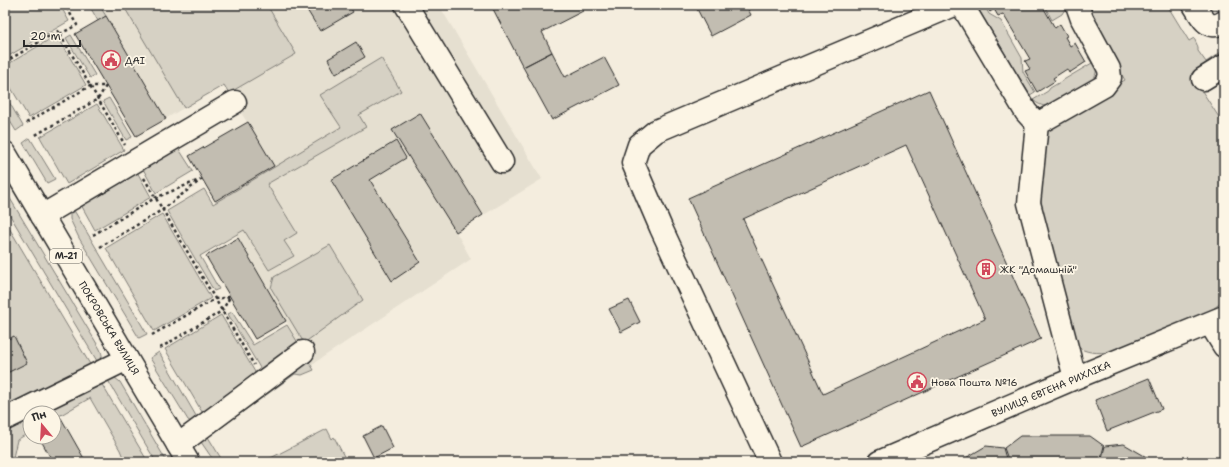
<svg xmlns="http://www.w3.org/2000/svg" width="1229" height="467" viewBox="0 0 1229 467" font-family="'Shantell Sans',sans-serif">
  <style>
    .built { fill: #e5dfd0 }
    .grass { fill: #d6d1c4; stroke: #807e78 }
    .building { fill: #c2bdb1; stroke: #2b2b2b; fill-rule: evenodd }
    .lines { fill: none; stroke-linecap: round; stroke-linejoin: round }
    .minor-casing { stroke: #2b2b2b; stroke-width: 25 }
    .highway-casing { stroke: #2b2b2b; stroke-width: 25 }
    .path { stroke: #2b2b2b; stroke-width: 2.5; stroke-dasharray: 3 3; stroke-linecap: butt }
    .minor { stroke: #fcf5e5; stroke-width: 22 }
    .highway { stroke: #fcf5e5; stroke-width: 22 }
    .labels { text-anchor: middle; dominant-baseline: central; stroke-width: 3.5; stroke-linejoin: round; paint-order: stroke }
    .shield { fill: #fcf5e5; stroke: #6a6863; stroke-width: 1 }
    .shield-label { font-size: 9px; font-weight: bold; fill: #2b2b2b }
    .poi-label { font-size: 10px; fill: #2b2b2b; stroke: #fcf5e5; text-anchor: start }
    .street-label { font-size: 10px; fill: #2b2b2b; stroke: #fcf5e5 }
  </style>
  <rect width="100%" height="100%" fill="#f4edde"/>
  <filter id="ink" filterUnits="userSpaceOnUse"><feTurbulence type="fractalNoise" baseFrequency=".025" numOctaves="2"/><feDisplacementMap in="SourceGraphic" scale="8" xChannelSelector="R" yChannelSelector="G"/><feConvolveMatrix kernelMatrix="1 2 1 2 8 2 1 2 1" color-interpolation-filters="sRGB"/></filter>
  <g filter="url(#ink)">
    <path class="built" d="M 99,5 L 439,5 L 542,179 L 456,232 L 471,259 L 311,365 L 286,321 L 255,339 L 206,256 L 238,238 L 189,156 L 247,122 L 223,85 L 136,136 L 75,34 L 106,16 Z"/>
    <path class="grass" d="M 5,5 L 60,5 L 69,21 L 5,58 Z
      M 89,5 L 99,5 L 106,16 L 98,21 Z
      M 123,5 L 267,5 L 296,54 L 229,93 L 224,85 L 184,108 Z
      M 976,5 L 984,5 L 989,14 L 1001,21 L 1022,58 L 1023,72 L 1035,92 L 1030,95 Z
      M 1044,5 L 1063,5 L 1065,9 L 1062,14 L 1052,20 Z
      M 1093,5 L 1167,5 L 1189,41 L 1194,38 L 1198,47 L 1198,51 L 1206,62 L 1224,50 L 1224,57 L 1203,66 L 1191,74 L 1224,125 L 1224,264 L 1221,266 L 1224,278 L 1224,297 L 1222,302 L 1205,315 L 1111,352 C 1098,353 1086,354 1075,345 L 1042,213 L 1041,200 L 1046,132 L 1054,122 L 1125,80 L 1091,23 L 1090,10 Z
      M 1207,5 L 1224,5 L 1224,9 C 1218,13 1211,10 1207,5 Z
      M 57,35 L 86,85 L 29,118 L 5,78 L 5,66 Z
      M 71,35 L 95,75 L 90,78 L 66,38 Z
      M 1091,55 C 1096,66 1099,69 1093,80 L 1048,106 C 1041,106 1038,104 1033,100 L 1048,91 L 1050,88 L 1092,63 L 1088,57 Z
      M 381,58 L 401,91 L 359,115 L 366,127 L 267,184 L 297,233 L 284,241 L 294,256 L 269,270 L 244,230 L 200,256 L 219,289 L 214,291 L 167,211 L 204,189 L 213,204 L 341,127 L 320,95 Z
      M 5,95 L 23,126 L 16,131 L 5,113 Z
      M 109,98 L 132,137 L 126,140 L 103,101 Z
      M 97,104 L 124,150 L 67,184 L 40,137 Z
      M 30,138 L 55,179 L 47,183 L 23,143 Z
      M 177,146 L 193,171 L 156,193 L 142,167 Z
      M 136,170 L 151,197 L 95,230 L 80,203 Z
      M 5,190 L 100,349 C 103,356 103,360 100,366 L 5,207 Z
      M 72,207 L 147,334 L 139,338 L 79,238 L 70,219 L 70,210 Z
      M 162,214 L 211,298 L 154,331 L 106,248 Z
      M 5,221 L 148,462 L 125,462 L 120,450 L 90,398 L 54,419 L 54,413 L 30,413 L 30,432 L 17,440 L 12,462 L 5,462 Z
      M 330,245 L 363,300 L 304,343 L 271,288 L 274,277 Z
      M 232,312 L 253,345 L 287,325 L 300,346 L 263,373 L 228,314 Z
      M 221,315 L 258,377 L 205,417 L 165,349 Z
      M 159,352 L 199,421 C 195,422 192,423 188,420 L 150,358 Z
      M 306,357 L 314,370 L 302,375 L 295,374 L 215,432 L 212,427 Z
      M 106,377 L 114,377 L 120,382 L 167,462 L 156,462 Z
      M 327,429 L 332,439 L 334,437 L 347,462 L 263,462 Z
      M 205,432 L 222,460 L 221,460 L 214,461 L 201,442 L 201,439 Z"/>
    <path class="building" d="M 304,5 L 349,5 L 353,12 L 320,31 Z
      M 491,5 L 523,5 L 524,7 L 527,5 L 580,5 L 583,11 L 542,32 L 552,52 L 523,67 Z
      M 695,5 L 746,5 L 751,15 L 711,36 Z
      M 986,5 L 1042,5 L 1055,28 L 1060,24 L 1067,36 L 1065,37 L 1070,46 L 1075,43 L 1086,62 L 1069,73 L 1067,69 L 1053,78 L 1055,81 L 1037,92 L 1025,71 L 1030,69 L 1025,61 L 1030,59 L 1003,14 L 998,16 L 994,9 L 990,12 Z
      M 106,16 L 166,119 L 136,136 L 75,34 Z
      M 356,42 L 365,57 L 336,74 L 328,59 Z
      M 552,52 L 565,77 L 604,57 L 619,85 L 552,120 L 523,67 Z
      M 929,90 L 1041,339 L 801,447 L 688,198 ZM 906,145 L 985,319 L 823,394 L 743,219 Z
      M 420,113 L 483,215 L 456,232 L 392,130 Z
      M 248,122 L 274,166 L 215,201 L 189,156 Z
      M 396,141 L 406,158 L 370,180 L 420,262 L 392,281 L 331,180 Z
      M 238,238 L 286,321 L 255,339 L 206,256 Z
      M 629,300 L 640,322 L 621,332 L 609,309 Z
      M 14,336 L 27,363 L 5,374 L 5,341 Z
      M 1149,378 L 1162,409 L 1107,431 L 1095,400 Z
      M 61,418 L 86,462 L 53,462 L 39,437 L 54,437 L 54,422 Z
      M 382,426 L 393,448 L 374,458 L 363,436 Z
      M 1020,436 L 1090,436 L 1104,446 L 1100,462 L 1009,462 L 1004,448 Z
      M 1124,444 L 1155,462 L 1101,462 L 1105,446 Z
      M 986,446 L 1003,448 L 1007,462 L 959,462 Z"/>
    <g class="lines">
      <g class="minor-casing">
        <path id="minor" d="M 406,5 L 502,162
          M 962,5 L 1026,112 L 1037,124 L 1029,203 L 1075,378
          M 1194,5 C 1202,17 1207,32 1224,22
          M 1203,79 L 1224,66
          M 1037,124 L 1104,86 L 1110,78 L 1109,69 L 1082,19 L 1077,5
          M 42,216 L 235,102
          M 1210,323 L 1224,346
          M 5,419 L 127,359
          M 178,445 L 303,352
          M 770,462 L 661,228 L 633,163 L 639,145 L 656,131 L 954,5
          M 879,462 L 1075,378 L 1224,317"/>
      </g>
      <g class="highway-casing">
        <path id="highway" d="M 5,153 L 188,462"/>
      </g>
      <path class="path" d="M 60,34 L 77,25 L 65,5
        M 5,62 L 58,31 L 125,145
        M 26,123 L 90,86 L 106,86 L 98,99 L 34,136
        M 144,178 L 254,365
        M 93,235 L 155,198 L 199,180
        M 100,247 L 162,210 L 202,179
        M 152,335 L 215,299 L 230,297
        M 160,348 L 222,311 L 230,297"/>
      <use href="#minor" class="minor"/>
      <use href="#highway" class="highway"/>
    </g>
  </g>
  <defs>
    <g id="civic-ring" transform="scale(1)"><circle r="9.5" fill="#fcf5e5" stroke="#d1495b" stroke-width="1.5"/><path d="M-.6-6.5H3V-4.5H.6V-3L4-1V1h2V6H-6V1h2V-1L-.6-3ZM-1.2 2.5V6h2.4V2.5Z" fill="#d1495b"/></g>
    <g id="building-ring" transform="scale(1)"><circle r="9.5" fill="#fcf5e5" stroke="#d1495b" stroke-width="1.5"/><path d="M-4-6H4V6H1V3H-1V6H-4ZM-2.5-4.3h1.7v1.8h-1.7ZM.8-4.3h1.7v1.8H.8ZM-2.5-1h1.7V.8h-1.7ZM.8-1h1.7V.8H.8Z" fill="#d1495b"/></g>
  </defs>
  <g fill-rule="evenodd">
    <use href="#civic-ring" x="111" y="60"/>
    <use href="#building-ring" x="986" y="269"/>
    <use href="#civic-ring" x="917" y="382"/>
  </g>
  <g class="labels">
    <rect class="shield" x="50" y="249" width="32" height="14" rx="3"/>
    <g class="shield-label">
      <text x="66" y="256">М-21</text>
    </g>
    <g class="poi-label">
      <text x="125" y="60">ДАІ</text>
      <text x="1000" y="269">ЖК "Домашній"</text>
      <text x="931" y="382">Нова Пошта №16</text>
    </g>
    <g class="street-label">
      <text transform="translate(109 328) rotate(59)">ПОКРОВСЬКА ВУЛИЦЯ</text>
      <text transform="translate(1051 389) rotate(-23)">ВУЛИЦЯ ЄВГЕНА РИХЛІКА</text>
    </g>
  </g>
  <rect width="1229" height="467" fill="none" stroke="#fcf5e5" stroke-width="20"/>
  <rect x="10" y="10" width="1209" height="447" fill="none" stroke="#2b2b2b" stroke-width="1.5" filter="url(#ink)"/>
  <g transform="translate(42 425) rotate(342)"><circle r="19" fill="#fcf5e5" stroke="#a8a49b"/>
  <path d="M0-3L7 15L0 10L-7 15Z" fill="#d1495b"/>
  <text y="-6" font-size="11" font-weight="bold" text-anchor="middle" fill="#2b2b2b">Пн</text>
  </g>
  <path d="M24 40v6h56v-6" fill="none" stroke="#2b2b2b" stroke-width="2"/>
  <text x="30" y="40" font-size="12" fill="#2b2b2b" stroke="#fcf5e5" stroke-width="3" paint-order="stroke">20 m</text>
</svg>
